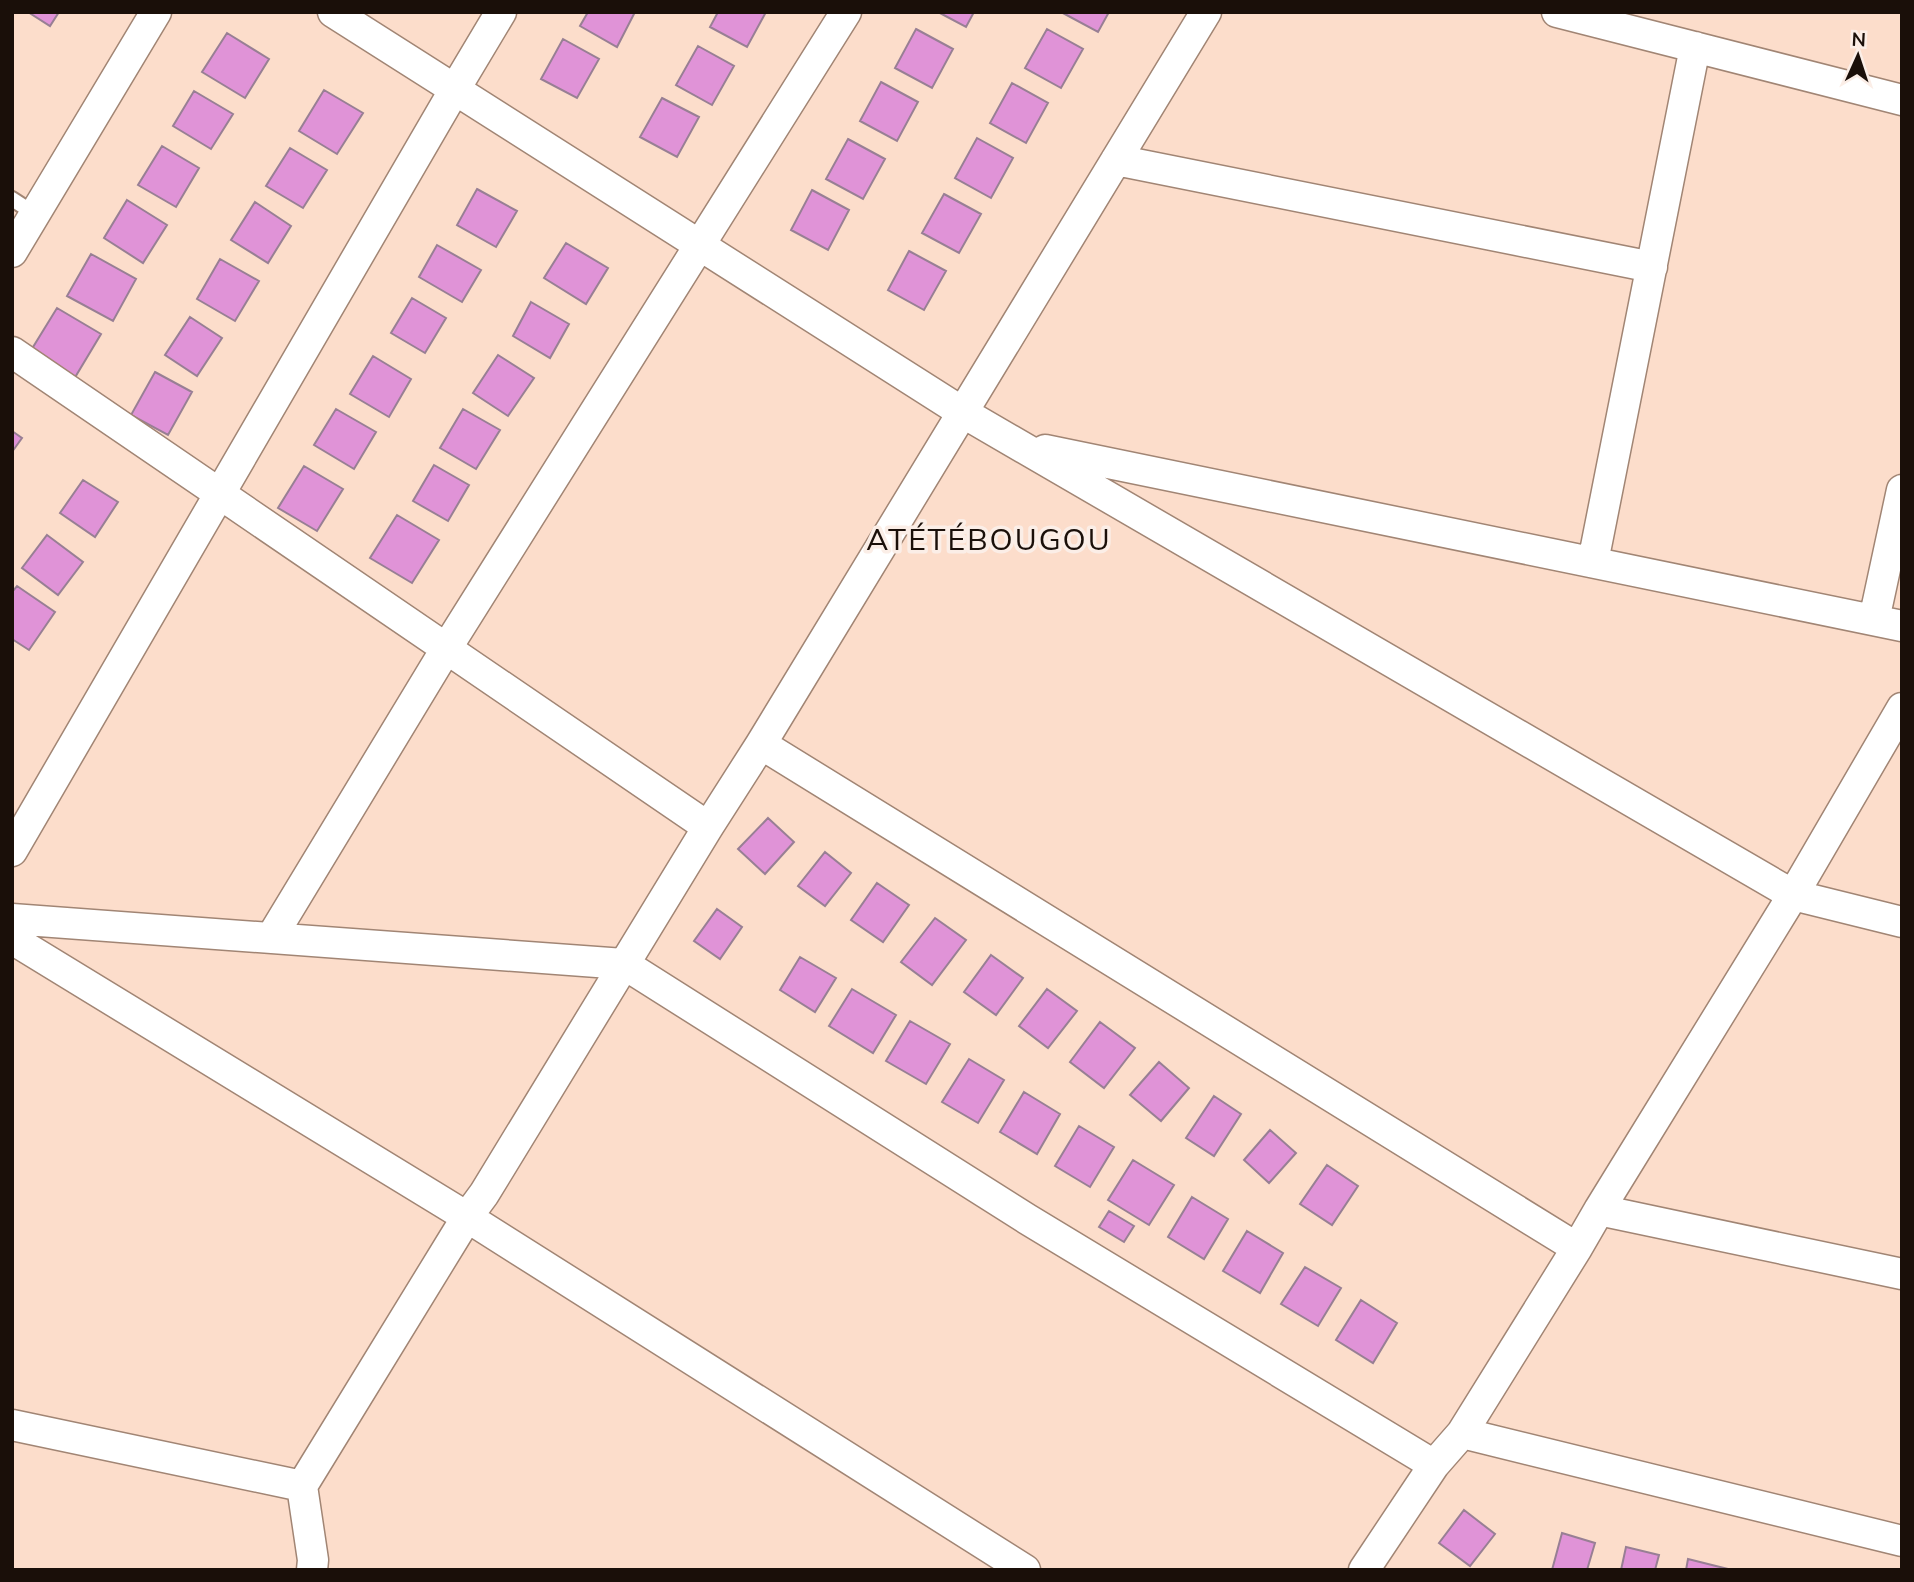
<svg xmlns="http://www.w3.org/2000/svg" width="1914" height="1582" viewBox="0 0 1914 1582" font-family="Mulish,sans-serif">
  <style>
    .building { fill: #e093d7; stroke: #987f94; stroke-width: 2 }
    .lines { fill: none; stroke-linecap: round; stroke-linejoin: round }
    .lane-casing { stroke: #a18574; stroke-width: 18 }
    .street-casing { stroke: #a18574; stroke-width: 33 }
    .lane { stroke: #fff; stroke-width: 14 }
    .street { stroke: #fff; stroke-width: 30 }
    .labels { text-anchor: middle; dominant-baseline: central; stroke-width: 7; stroke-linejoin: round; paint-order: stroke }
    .quarter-label { font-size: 30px; letter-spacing: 2px; fill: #1a0f09; stroke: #fbeee7 }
  </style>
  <rect width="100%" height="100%" fill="#fcddcb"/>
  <path class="building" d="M 28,12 L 59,12 L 50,26 Z
    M 588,12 L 635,12 L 617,47 L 580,26 Z
    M 718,12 L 766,12 L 747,47 L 710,27 Z
    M 938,12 L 974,12 L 966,27 Z
    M 1061,12 L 1109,12 L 1098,32 Z
    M 916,29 L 953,49 L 932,88 L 895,68 Z
    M 1047,29 L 1083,49 L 1061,88 L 1025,68 Z
    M 227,33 L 269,59 L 245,98 L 202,72 Z
    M 563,39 L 599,59 L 577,98 L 541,79 Z
    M 698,46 L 734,66 L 712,105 L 676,85 Z
    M 881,82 L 918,102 L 897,141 L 860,121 Z
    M 1012,83 L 1048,103 L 1026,143 L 990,123 Z
    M 324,90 L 363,113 L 337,154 L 299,131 Z
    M 194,91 L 233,114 L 211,149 L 173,126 Z
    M 662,98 L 699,117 L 677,157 L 640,137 Z
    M 977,138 L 1013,158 L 991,198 L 955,178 Z
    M 848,139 L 885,159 L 863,199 L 826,179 Z
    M 162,146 L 199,168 L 176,207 L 138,185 Z
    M 290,148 L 327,170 L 303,208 L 266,186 Z
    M 477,189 L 517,211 L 496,247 L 457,225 Z
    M 812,190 L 849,210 L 828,250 L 791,230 Z
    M 944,194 L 981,214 L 959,253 L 922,233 Z
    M 127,200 L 167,225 L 143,263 L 104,238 Z
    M 255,202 L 291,226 L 268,263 L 231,240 Z
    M 566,243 L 608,268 L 586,304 L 544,278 Z
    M 437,245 L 481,270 L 462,302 L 419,277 Z
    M 909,251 L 946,271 L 924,310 L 888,290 Z
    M 91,254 L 136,279 L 113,321 L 67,296 Z
    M 220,259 L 259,281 L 235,321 L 197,299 Z
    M 412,298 L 446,318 L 425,353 L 391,333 Z
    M 531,302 L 569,324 L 550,358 L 513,336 Z
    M 57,308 L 101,334 L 74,379 L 30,352 Z
    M 190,317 L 222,338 L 197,376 L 165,355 Z
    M 498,355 L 534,378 L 508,416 L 473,393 Z
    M 373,356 L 411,379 L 389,417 L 350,394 Z
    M 155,372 L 192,392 L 168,435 L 131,415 Z
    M 336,409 L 376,432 L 354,469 L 314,445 Z
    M 463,409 L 500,430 L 476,469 L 440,448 Z
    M 12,431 L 22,438 L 12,452 Z
    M 434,465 L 469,485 L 448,521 L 413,501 Z
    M 304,466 L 343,489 L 317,531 L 278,508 Z
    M 83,480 L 118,502 L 95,537 L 60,513 Z
    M 397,515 L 439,540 L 412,583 L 370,558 Z
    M 47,535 L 83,562 L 58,595 L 22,568 Z
    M 17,586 L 55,612 L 29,650 L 12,639 L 12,592 Z
    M 768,818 L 794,842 L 765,874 L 738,849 Z
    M 825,852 L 851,873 L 825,906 L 798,886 Z
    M 877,883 L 909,905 L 883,942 L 851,920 Z
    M 717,909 L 742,927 L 720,959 L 694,941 Z
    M 935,918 L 966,940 L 932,985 L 901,962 Z
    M 991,955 L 1023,978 L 996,1015 L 964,992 Z
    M 800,957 L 836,978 L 815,1012 L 780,990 Z
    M 852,989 L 896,1015 L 873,1053 L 829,1026 Z
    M 1047,989 L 1077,1011 L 1048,1048 L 1019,1026 Z
    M 910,1021 L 950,1044 L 926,1084 L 886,1061 Z
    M 1100,1022 L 1135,1048 L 1104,1088 L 1070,1062 Z
    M 969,1059 L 1004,1080 L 978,1123 L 942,1102 Z
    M 1159,1062 L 1189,1088 L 1161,1121 L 1130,1095 Z
    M 1024,1092 L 1060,1114 L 1037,1154 L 1000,1132 Z
    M 1214,1096 L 1241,1114 L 1214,1156 L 1186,1138 Z
    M 1079,1126 L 1114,1147 L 1090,1187 L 1055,1166 Z
    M 1270,1130 L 1296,1153 L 1269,1183 L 1244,1160 Z
    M 1133,1160 L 1174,1185 L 1149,1225 L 1108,1200 Z
    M 1327,1165 L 1358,1186 L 1332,1225 L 1300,1204 Z
    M 1192,1197 L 1228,1219 L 1204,1259 L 1168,1237 Z
    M 1109,1211 L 1134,1226 L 1124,1242 L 1099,1227 Z
    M 1247,1231 L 1283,1253 L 1260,1293 L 1223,1271 Z
    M 1305,1267 L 1341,1288 L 1318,1326 L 1281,1304 Z
    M 1361,1300 L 1397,1323 L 1373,1363 L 1336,1340 Z
    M 1464,1510 L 1495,1534 L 1470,1566 L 1439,1543 Z
    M 1562,1533 L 1595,1543 L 1587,1570 L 1552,1570 Z
    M 1626,1547 L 1659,1555 L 1655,1570 L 1621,1570 Z
    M 1688,1559 L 1732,1570 L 1686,1570 Z"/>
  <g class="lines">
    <g class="lane-casing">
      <path id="lane" d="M 12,199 L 35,214"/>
    </g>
    <g class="street-casing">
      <path id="street" d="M 333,12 L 962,412 L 1793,895 L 1902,922
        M 1557,12 L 1902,100
        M 1116,160 L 1652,267
        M 12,252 L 156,12
        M 12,352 L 708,827
        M 1045,450 L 1902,626
        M 1593,562 L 1695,47
        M 1874,620 L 1902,490
        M 761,744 L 1577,1248
        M 12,851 L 455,89 L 501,12
        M 12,919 L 624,964 L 1027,1219 L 1434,1465
        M 271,938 L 446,649 L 846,12
        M 12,939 L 467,1217 L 1025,1570
        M 1599,1210 L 1902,1274
        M 12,1425 L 302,1486 L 467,1217 L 484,1194 L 708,827 L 761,744 L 1206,12
        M 1462,1433 L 1902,1541
        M 302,1486 L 313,1560 L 312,1570
        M 1364,1570 L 1434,1465 L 1462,1433 L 1577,1248 L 1599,1210 L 1793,895 L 1902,708"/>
    </g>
    <use href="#lane" class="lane"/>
    <use href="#street" class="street"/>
  </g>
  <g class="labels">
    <g class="quarter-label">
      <text x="989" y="539">ATÉTÉBOUGOU</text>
    </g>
  </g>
  <rect width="1914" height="1582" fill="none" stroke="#1a0f09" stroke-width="28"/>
  <g transform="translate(1858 56) rotate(3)" stroke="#fbeee7" stroke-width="5" paint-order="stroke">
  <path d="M0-5L12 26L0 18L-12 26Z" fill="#1a0f09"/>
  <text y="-10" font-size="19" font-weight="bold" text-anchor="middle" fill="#1a0f09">N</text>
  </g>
</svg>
